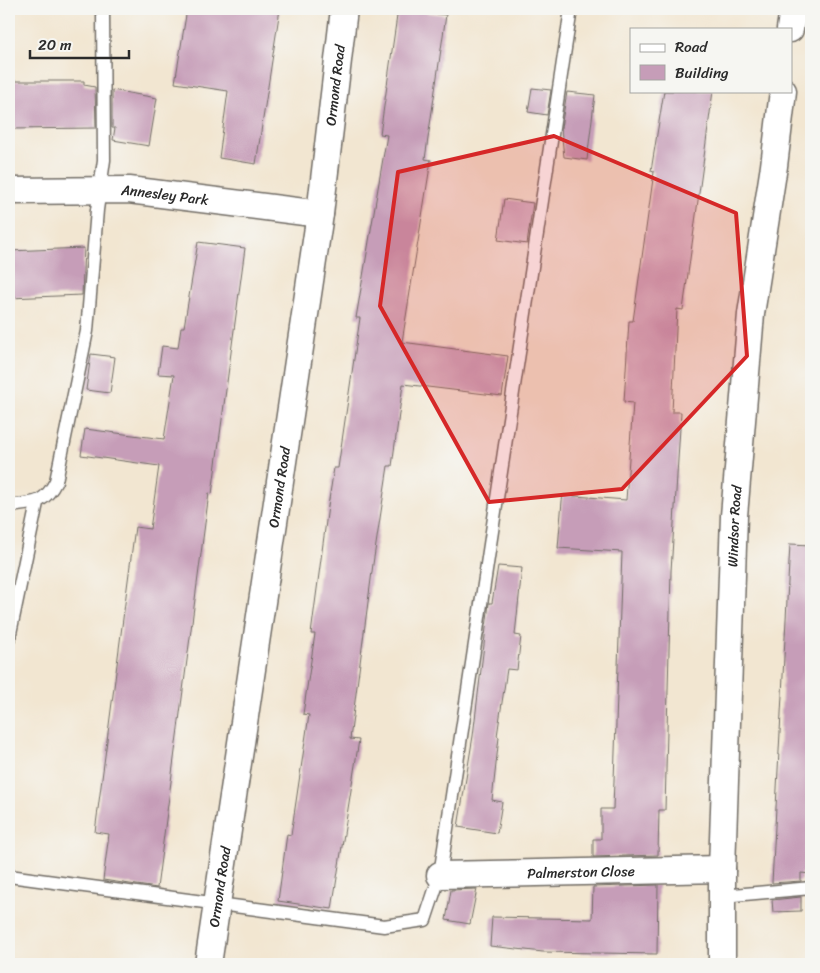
<svg xmlns="http://www.w3.org/2000/svg" width="820" height="973" viewBox="0 0 820 973" font-family="Sriracha,sans-serif">
  <style>
    .building { fill: #c69db8 }
    .lines { fill: none; stroke-linecap: round; stroke-linejoin: round }
    .lane-casing { stroke: #716c65; stroke-width: 15 }
    .street-casing { stroke: #716c65; stroke-width: 29 }
    .lane { stroke: #fff; stroke-width: 12 }
    .street { stroke: #fff; stroke-width: 26 }
    .marked { fill: #d62828; fill-opacity: 0.2; stroke: #d62828; stroke-width: 4; stroke-linejoin: round }
    .labels { text-anchor: middle; dominant-baseline: central; stroke-width: 4; stroke-linejoin: round; paint-order: stroke }
    .street-label { font-size: 14px; fill: #2b2b2b; stroke: #f6f6f2 }
  </style>
  <rect width="100%" height="100%" fill="#f6f6f2"/>
  <filter id="ink" filterUnits="userSpaceOnUse"><feTurbulence type="fractalNoise" baseFrequency=".02" numOctaves="2"/><feDisplacementMap in="SourceGraphic" scale="10" xChannelSelector="R" yChannelSelector="G"/><feConvolveMatrix kernelMatrix="1 2 1 2 8 2 1 2 1" color-interpolation-filters="sRGB"/></filter>
  <filter id="wash" filterUnits="userSpaceOnUse"><feTurbulence type="fractalNoise" baseFrequency=".0096" numOctaves="4" result="noise"/><feDisplacementMap in="SourceGraphic" scale="20" xChannelSelector="R" yChannelSelector="G"/><feGaussianBlur stdDeviation="1.12" result="paint"/><feColorMatrix in="noise" values="0 0 0 0 0 0 0 0 0 0 0 0 0 0 0 0 0 1.4 0 .05"/><feComposite in="paint" operator="in"/></filter>
  <g filter="url(#wash)">
    <rect width="100%" height="100%" fill="#f2e6d1"/>
    <g id="blocks">
      <path class="building" d="M 187,9 L 280,9 L 256,164 L 219,158 L 228,91 L 175,83 Z
        M 398,9 L 446,15 L 425,159 L 431,160 L 402,342 L 508,356 L 502,396 L 403,384 L 392,466 L 388,466 L 373,564 L 350,739 L 359,740 L 332,909 L 278,901 L 287,834 L 291,835 L 309,715 L 303,714 L 315,634 L 311,634 L 328,506 L 334,468 L 338,468 L 360,318 L 356,318 L 387,135 L 380,134 Z
        M 9,81 L 84,81 L 84,85 L 95,87 L 96,128 L 9,129 Z
        M 532,88 L 551,90 L 547,115 L 528,112 Z
        M 112,90 L 157,98 L 149,146 L 113,140 L 115,128 L 112,128 Z
        M 664,91 L 713,91 L 683,310 L 677,309 L 672,412 L 681,412 L 671,571 L 665,810 L 659,810 L 658,855 L 593,857 L 593,839 L 601,839 L 601,809 L 613,809 L 622,552 L 558,548 L 562,501 L 563,495 L 626,500 L 633,403 L 624,402 L 629,321 L 633,321 L 654,172 L 651,171 Z
        M 567,92 L 595,95 L 587,160 L 564,157 L 561,128 Z
        M 504,199 L 533,203 L 527,244 L 498,240 Z
        M 198,242 L 245,248 L 212,494 L 209,493 L 157,888 L 103,880 L 109,834 L 95,832 L 135,527 L 150,529 L 159,466 L 81,455 L 85,429 L 164,439 L 174,375 L 158,374 L 162,346 L 178,348 L 181,327 L 184,327 Z
        M 84,248 L 82,295 L 9,298 L 9,251 Z
        M 91,354 L 115,357 L 110,393 L 86,390 Z
        M 790,544 L 811,545 L 811,874 L 801,873 L 801,881 L 772,883 Z
        M 498,566 L 522,568 L 515,635 L 521,636 L 517,670 L 507,669 L 497,736 L 499,737 L 492,800 L 502,802 L 497,833 L 458,827 L 473,736 L 489,603 L 492,603 Z
        M 658,885 L 657,954 L 543,952 L 490,946 L 492,917 L 592,919 L 593,887 Z
        M 477,889 L 470,924 L 446,920 L 451,890 Z
        M 801,897 L 801,911 L 773,912 L 772,900 Z"/>
    </g>
  </g>
  <g filter="url(#ink)">
    <use href="#blocks" fill-opacity="0" stroke="#716c65" stroke-width="1"/>
    <g class="lines">
      <g class="lane-casing">
        <path id="lane" d="M 9,506 C 33,503 44,505 56,481 L 87,331 L 97,210 L 104,160 L 103,9
          M 9,638 L 37,503
          M 9,876 L 384,926 L 425,920 L 440,875 L 571,9
          M 722,896 L 811,888"/>
      </g>
      <g class="street-casing">
        <g id="street">
          <path d="M 790,29 L 793,9"/>
          <path id="s1" d="M 9,191 L 129,190 L 320,214"/>
          <path id="s2" d="M 440,875 L 722,869"/>
          <path id="s3" d="M 208,964 L 320,214 L 344,9"/>
          <path id="s4" d="M 722,964 L 722,869 L 734,516 L 751,314 L 774,166 L 783,91"/>
        </g>
      </g>
      <use href="#lane" class="lane"/>
      <use href="#street" class="street"/>
    </g>
  </g>
  <path class="marked" d="M 554,136 L 736,213 L 747,356 L 622,489 L 489,502 L 380,306 L 398,172 Z"/>
  <g class="labels">
    <g class="street-label">
      <text stroke="none"><textPath href="#s3" startOffset="888">Ormond Road</textPath></text>
      <text stroke="none"><textPath href="#s1" startOffset="156">Annesley Park</textPath></text>
      <text stroke="none"><textPath href="#s3" startOffset="482">Ormond Road</textPath></text>
      <text stroke="none"><textPath href="#s4" startOffset="438">Windsor Road</textPath></text>
      <text stroke="none"><textPath href="#s2" startOffset="141">Palmerston Close</textPath></text>
      <text stroke="none"><textPath href="#s3" startOffset="78">Ormond Road</textPath></text>
    </g>
  </g>
  <rect width="820" height="973" fill="none" stroke="#f6f6f2" stroke-width="30"/>
  <rect x="630" y="28" width="162" height="65" fill="#f6f6f2" stroke="#a5a5a2"/>
  <rect x="640" y="44" width="25" height="8" fill="#ffffff" stroke="#a5a5a2"/>
  <text x="675" y="52" font-size="15" fill="#2b2b2b">Road</text>
  <rect x="640" y="65" width="25" height="15" fill="#c69db8" stroke="#a5a5a2"/>
  <text x="675" y="78" font-size="15" fill="#2b2b2b">Building</text>
  <path d="M30 50v8h99v-8" fill="none" stroke="#2b2b2b" stroke-width="2.5"/>
  <text x="38" y="50" font-size="15" fill="#2b2b2b" stroke="#f6f6f2" stroke-width="4" paint-order="stroke">20 m</text>
</svg>
